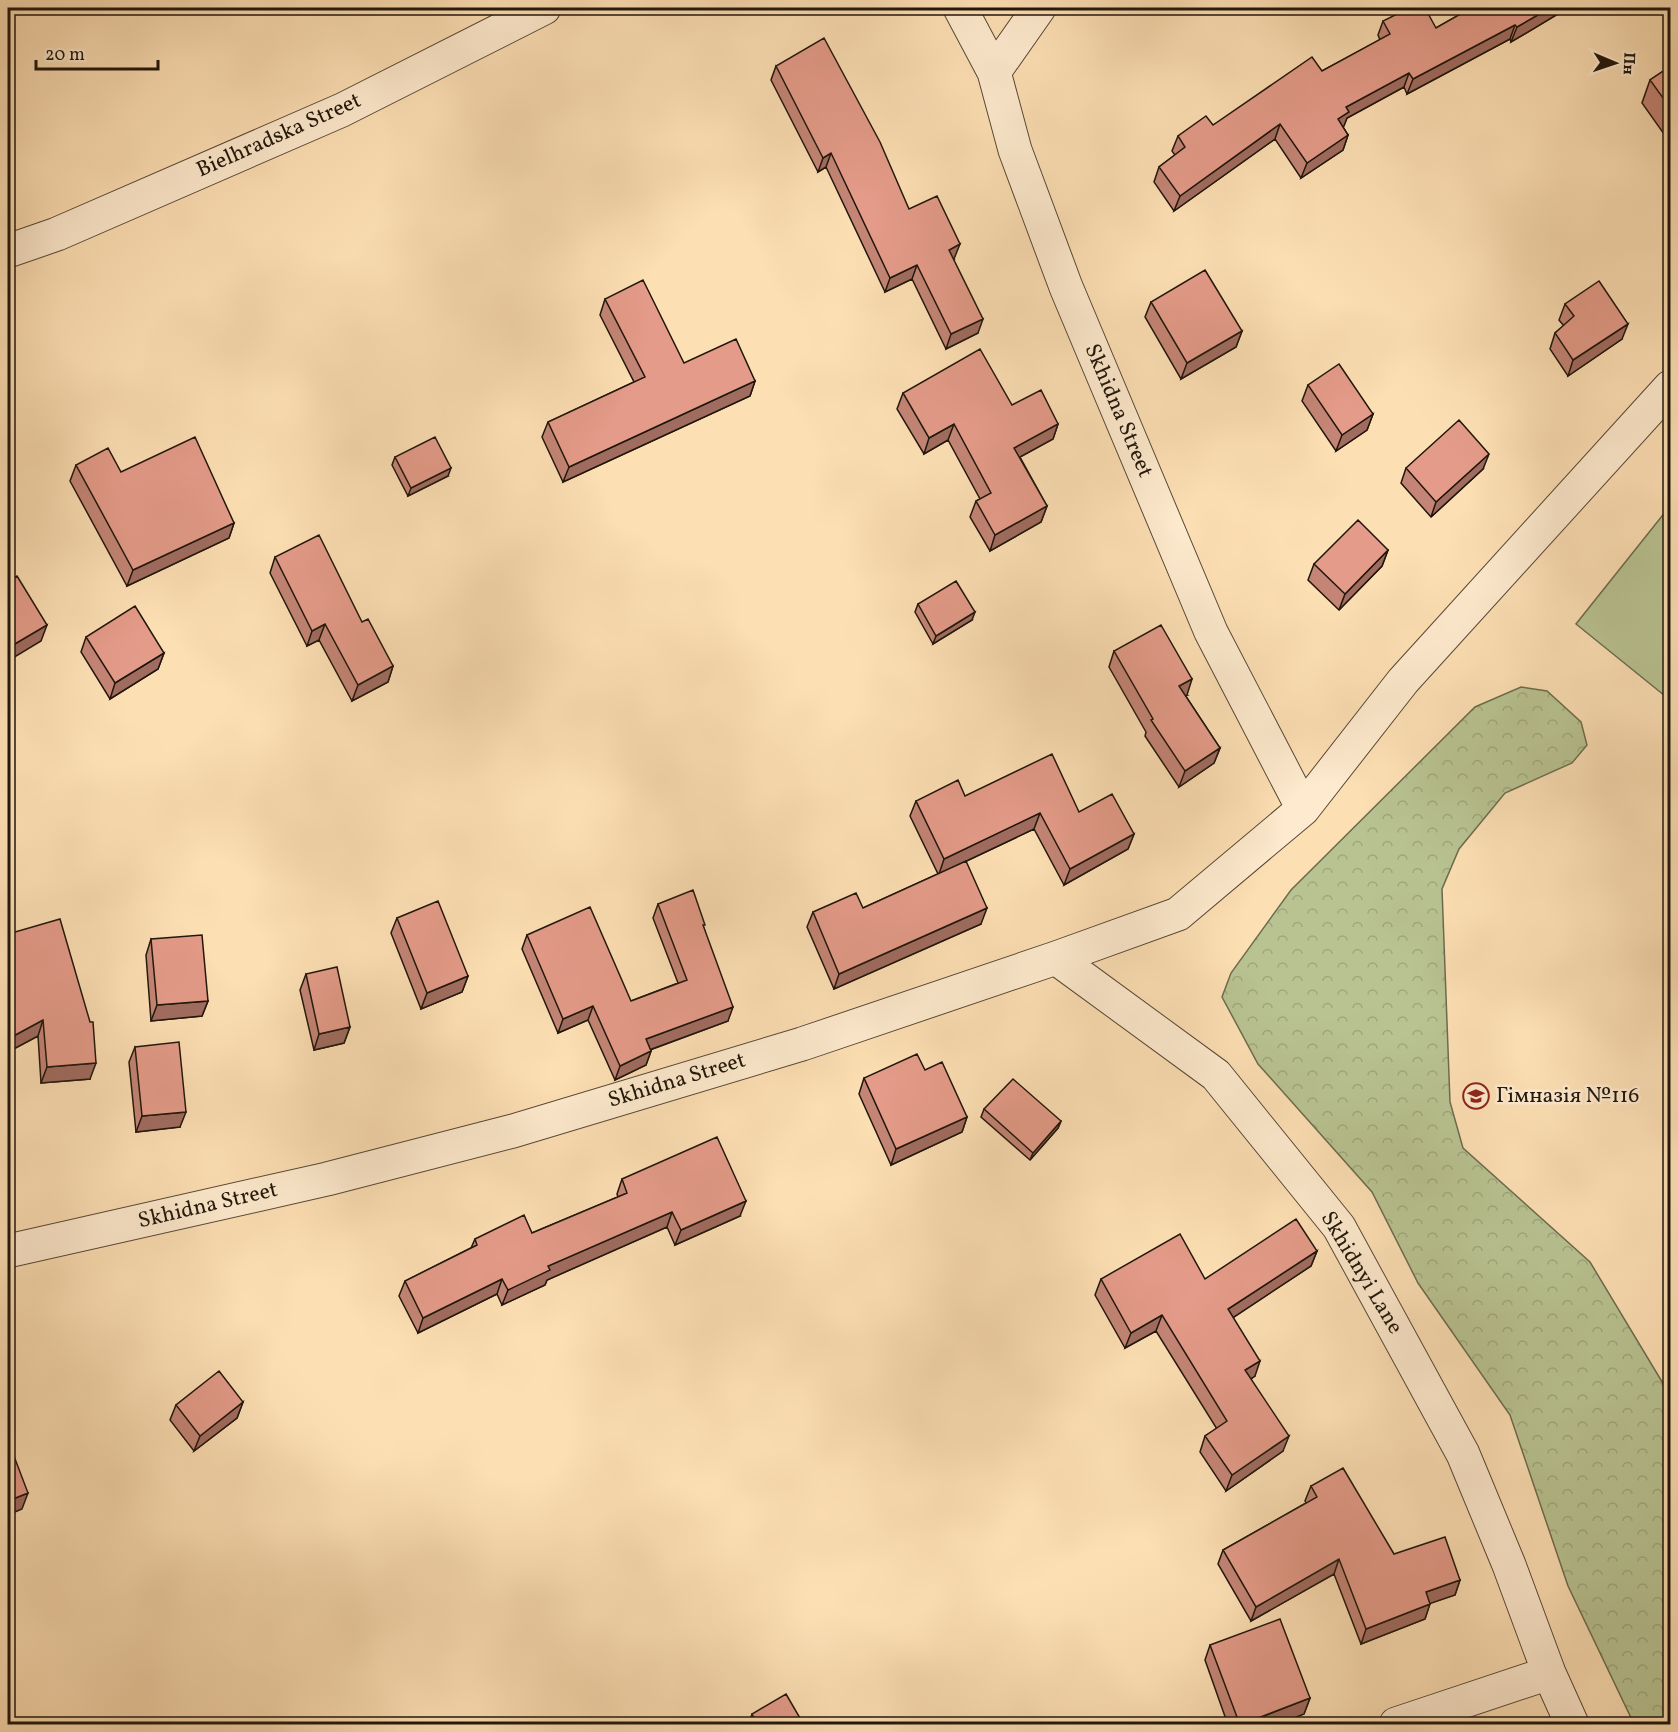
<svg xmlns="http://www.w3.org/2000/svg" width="1678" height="1732" viewBox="0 0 1678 1732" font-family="Vollkorn,serif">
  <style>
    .forest { fill: url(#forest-crowns); stroke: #6c6c4e; stroke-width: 1.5 }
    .pitch { fill: #b9c392; stroke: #6c6c4e; stroke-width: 1.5 }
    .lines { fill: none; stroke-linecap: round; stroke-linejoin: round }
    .minor-casing { stroke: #574835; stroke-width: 35 }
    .minor { stroke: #feeace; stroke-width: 33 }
    .wall { fill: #c48576; stroke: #20160b; stroke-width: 1.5 }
    .shaded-wall { fill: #a06c60; stroke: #20160b; stroke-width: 1.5 }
    .building { fill: #e49b89; stroke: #20160b; stroke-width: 1.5 }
    .labels { text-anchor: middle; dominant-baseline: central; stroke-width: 5; stroke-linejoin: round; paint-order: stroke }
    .street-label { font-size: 22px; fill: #20160b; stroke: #feeace }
    .poi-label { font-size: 22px; fill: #20160b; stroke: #feeace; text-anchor: start }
  </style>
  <defs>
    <pattern id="forest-crowns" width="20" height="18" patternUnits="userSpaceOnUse" patternTransform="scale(1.5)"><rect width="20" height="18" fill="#b9c392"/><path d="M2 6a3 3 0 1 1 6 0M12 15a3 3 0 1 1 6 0" fill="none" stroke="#9fa77d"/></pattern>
  </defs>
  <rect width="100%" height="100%" fill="#fddfb4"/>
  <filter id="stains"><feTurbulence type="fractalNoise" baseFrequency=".00333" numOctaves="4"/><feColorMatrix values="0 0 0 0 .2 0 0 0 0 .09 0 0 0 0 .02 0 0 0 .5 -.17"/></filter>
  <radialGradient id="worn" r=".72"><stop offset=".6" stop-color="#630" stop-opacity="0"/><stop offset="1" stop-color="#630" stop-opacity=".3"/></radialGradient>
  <path class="forest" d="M 1521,687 L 1547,691 L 1581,722 L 1587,745 L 1572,763 L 1505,793 L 1459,849 L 1442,889 L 1450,1102 L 1463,1148 L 1590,1262 L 1670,1395 L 1670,1724 L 1634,1724 L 1568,1586 L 1510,1415 L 1418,1283 L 1372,1192 L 1258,1064 L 1222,997 L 1231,973 L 1291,890 L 1475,707 Z"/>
  <path class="pitch" d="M 1670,506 L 1670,700 L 1576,624 Z"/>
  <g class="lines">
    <g class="minor-casing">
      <path id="minor" d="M 960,8 L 994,72
        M 1039,8 L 994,72 L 1015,150 L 1066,287 L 1211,632 L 1303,809
        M 8,251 L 57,234 L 342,110 L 544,8
        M 1056,958 L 1216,1075 L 1339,1227 L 1463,1454 L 1509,1565 L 1549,1673 L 1572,1724
        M 8,1251 L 327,1179 L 513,1131 L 802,1044 L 1056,958 L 1178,914 L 1303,809 L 1403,681 L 1670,387
        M 1396,1724 L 1549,1673"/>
    </g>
    <use href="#minor" class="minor"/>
  </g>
  <path class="wall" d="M 1471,8 L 1561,8 L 1558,14 L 1511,42 L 1510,39 L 1407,94 L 1404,87 L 1347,118 L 1343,127 L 1348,135 L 1343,150 L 1301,178 L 1275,139 L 1174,211 L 1154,182 L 1159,167 L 1175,155 L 1172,151 L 1178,136 L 1213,125 L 1322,71 L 1380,40 L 1378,35 L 1383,21 L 1436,28 Z
    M 776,66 L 954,259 L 953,259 L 978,333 L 946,349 L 912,279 L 885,292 L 826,167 L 818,172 L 771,80 Z
    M 1671,66 L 1671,144 L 1642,103 L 1650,80 Z
    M 605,299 L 684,363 L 755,381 L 750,396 L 563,482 L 542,437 L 548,422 L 634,382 L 600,315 Z
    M 1151,302 L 1242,331 L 1236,347 L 1181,379 L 1145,317 Z
    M 1565,304 L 1622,339 L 1568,376 L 1550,349 L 1555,333 L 1564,326 L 1559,320 Z
    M 1308,385 L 1373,414 L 1367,430 L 1336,451 L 1302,401 Z
    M 903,393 L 1012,405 L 1058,424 L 1053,439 L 1020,457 L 1047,506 L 1041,522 L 990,551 L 970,517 L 976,501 L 980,499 L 948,440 L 924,454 L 897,409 Z
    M 395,457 L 448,476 L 408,496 L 392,465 Z
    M 76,465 L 121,472 L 234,523 L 229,538 L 127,586 L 70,481 Z
    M 1406,468 L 1483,469 L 1431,517 L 1401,483 Z
    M 1388,550 L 1382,566 L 1339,610 L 1308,580 L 1314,564 Z
    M 275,557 L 362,622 L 393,666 L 388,682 L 352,701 L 319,640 L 307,646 L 270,573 Z
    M 918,604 L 972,620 L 933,644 L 915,612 Z
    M 86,637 L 164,653 L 158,669 L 110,699 L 81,652 Z
    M 1114,651 L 1187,695 L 1185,695 L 1220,748 L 1214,763 L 1179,787 L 1145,736 L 1146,732 L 1109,667 Z
    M 965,796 L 1079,812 L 1134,834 L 1128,849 L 1064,885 L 1034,829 L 960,864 L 981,924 L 834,989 L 807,927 L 813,912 L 863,908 L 938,874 L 910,816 L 916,801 Z
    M 658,904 L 704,928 L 728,1021 L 650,1050 L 651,1051 L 646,1065 L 615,1080 L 588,1020 L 558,1033 L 522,949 L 527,935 L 631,1001 L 678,983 L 653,918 Z
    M 397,918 L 468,976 L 462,992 L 421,1009 L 391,933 Z
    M 8,934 L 90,1079 L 41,1083 L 38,1036 L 8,1052 Z
    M 151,939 L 208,1001 L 202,1016 L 151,1021 L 146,955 Z
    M 306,974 L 350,1027 L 344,1043 L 314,1050 L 300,990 Z
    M 135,1047 L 180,1127 L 136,1132 L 129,1062 Z
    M 925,1070 L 967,1117 L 962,1132 L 891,1165 L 859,1094 L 864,1078 Z
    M 984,1109 L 1061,1121 L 1058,1128 L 1030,1160 L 981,1117 Z
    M 622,1179 L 740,1216 L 675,1245 L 667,1227 L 547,1280 L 545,1285 L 502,1305 L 497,1294 L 418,1333 L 399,1296 L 405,1281 L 471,1248 L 475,1239 L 532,1233 L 618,1197 L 617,1194 Z
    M 1317,1251 L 1311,1266 L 1233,1317 L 1255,1376 L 1251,1379 L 1283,1451 L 1226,1491 L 1200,1452 L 1205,1436 L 1217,1429 L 1156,1331 L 1125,1348 L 1095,1295 L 1101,1279 L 1205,1279 Z
    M 243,1402 L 237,1418 L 194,1451 L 170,1420 L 176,1405 Z
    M 1311,1486 L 1394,1554 L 1460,1580 L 1455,1595 L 1430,1603 L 1425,1619 L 1361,1644 L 1334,1574 L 1251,1621 L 1218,1564 L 1223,1550 L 1306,1503 L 1305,1501 Z
    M 1210,1645 L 1310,1698 L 1304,1714 L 1276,1725 L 1228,1725 L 1205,1660 Z
    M 752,1714 L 804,1725 L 748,1725 Z"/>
  <path class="shaded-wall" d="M 1550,8 L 1561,8 L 1558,14 L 1511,42 L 1517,27 Z
    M 1515,25 L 1510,39 L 1407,94 L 1413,79 Z
    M 1409,73 L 1404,87 L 1347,118 L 1344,126 L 1333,134 L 1338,119 L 1346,107 Z
    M 1280,124 L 1275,139 L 1174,211 L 1180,196 Z
    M 1348,135 L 1343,150 L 1301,178 L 1307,163 Z
    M 831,153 L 826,167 L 818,172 L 823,158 Z
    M 960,244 L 954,259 L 944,264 L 949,250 Z
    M 917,265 L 912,279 L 885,292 L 890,278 Z
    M 983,319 L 978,333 L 946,349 L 951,334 Z
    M 1628,324 L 1622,339 L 1568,376 L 1573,360 Z
    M 1242,331 L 1236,347 L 1181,379 L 1187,363 Z
    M 755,381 L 750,396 L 563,482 L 569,467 Z
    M 1373,414 L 1367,430 L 1336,451 L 1342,435 Z
    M 954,424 L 948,440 L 924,454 L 929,438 Z
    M 1058,424 L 1053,439 L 1009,463 L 1014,448 Z
    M 1489,454 L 1483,469 L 1431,517 L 1436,502 Z
    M 451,468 L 448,476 L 408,496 L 411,488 Z
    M 1047,506 L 1041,522 L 990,551 L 995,535 Z
    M 234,523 L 229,538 L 127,586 L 133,570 Z
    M 1388,550 L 1382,566 L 1339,610 L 1345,594 Z
    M 975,612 L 972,620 L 933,644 L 936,636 Z
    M 325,624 L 319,640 L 307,646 L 312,631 Z
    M 47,625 L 41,641 L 8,661 L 8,648 Z
    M 164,653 L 158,669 L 110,699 L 115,683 Z
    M 393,666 L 388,682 L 352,701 L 358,685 Z
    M 1192,679 L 1187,695 L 1174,702 L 1179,686 Z
    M 1220,748 L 1214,763 L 1179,787 L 1185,771 Z
    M 1040,813 L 1034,829 L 939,874 L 944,859 Z
    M 1134,834 L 1128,849 L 1064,885 L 1070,869 Z
    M 987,908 L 981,924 L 834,989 L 839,974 Z
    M 468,976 L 462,992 L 421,1009 L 427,993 Z
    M 208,1001 L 202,1016 L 151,1021 L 157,1005 Z
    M 593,1006 L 588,1020 L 558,1033 L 563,1019 Z
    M 733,1007 L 728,1021 L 641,1053 L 646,1039 Z
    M 43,1020 L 38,1036 L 8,1052 L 8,1039 Z
    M 350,1027 L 344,1043 L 314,1050 L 319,1034 Z
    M 651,1051 L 646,1065 L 615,1080 L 620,1066 Z
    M 96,1063 L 90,1079 L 41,1083 L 47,1067 Z
    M 186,1112 L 180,1127 L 136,1132 L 142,1116 Z
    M 967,1117 L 962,1132 L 891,1165 L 896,1149 Z
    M 1061,1121 L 1058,1128 L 1030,1160 L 1033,1153 Z
    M 746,1201 L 740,1216 L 675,1245 L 681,1230 Z
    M 672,1212 L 667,1227 L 547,1280 L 545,1285 L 502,1305 L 508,1290 L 548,1266 Z
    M 1317,1251 L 1311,1266 L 1222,1325 L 1228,1309 Z
    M 502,1279 L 497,1294 L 418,1333 L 423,1318 Z
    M 1162,1315 L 1156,1331 L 1125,1348 L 1131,1333 Z
    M 1260,1361 L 1255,1376 L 1240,1386 L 1245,1370 Z
    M 243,1402 L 237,1418 L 194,1451 L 200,1436 Z
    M 1289,1436 L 1283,1451 L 1226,1491 L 1232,1475 Z
    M 28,1493 L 22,1509 L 8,1515 L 8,1501 Z
    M 1339,1559 L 1334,1574 L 1251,1621 L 1256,1607 Z
    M 1460,1580 L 1455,1595 L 1420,1607 L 1426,1592 Z
    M 1430,1604 L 1425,1619 L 1361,1644 L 1366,1629 Z
    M 1310,1698 L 1304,1714 L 1276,1725 L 1241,1725 Z"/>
  <path class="building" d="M 1409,8 L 1425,8 L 1436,28 L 1471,8 L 1550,8 L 1517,27 L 1515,25 L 1413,79 L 1409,73 L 1346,107 L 1349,112 L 1338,119 L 1348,135 L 1307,163 L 1280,124 L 1180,196 L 1159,167 L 1185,147 L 1178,136 L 1206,116 L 1213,125 L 1312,57 L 1322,71 L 1390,34 L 1383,21 Z
    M 824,38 L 880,142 L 909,209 L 937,196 L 960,244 L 949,250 L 983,319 L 951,334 L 917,265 L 890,278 L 831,153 L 823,158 L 776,66 Z
    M 1671,66 L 1671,109 L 1650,80 Z
    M 1205,270 L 1242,331 L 1187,363 L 1151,302 Z
    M 643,280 L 684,363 L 736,339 L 755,381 L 569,467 L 548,422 L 645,377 L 605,299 Z
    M 1599,281 L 1628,324 L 1573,360 L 1555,333 L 1574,316 L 1565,304 Z
    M 980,349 L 1012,405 L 1041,390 L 1058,424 L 1014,448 L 1047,506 L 995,535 L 976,501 L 991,493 L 954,424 L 929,438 L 903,393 Z
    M 1339,364 L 1373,414 L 1342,435 L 1308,385 Z
    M 1459,420 L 1489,454 L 1436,502 L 1406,468 Z
    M 195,437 L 234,523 L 133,570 L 76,465 L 108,448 L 121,472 Z
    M 435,437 L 451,468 L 411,488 L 395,457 Z
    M 1358,520 L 1388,550 L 1345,594 L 1314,564 Z
    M 319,535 L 362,622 L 368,619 L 393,666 L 358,685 L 325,624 L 312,631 L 275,557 Z
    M 17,576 L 47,625 L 8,648 L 8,581 Z
    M 956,581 L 975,612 L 936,636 L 918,604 Z
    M 135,606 L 164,653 L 115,683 L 86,637 Z
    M 1161,625 L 1192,679 L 1179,686 L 1220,748 L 1185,771 L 1151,720 L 1153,719 L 1114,651 Z
    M 1052,754 L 1079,812 L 1112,794 L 1134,834 L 1070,869 L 1040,813 L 944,859 L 916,801 L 958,780 L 965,796 Z
    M 966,861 L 987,908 L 839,974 L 813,912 L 856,893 L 863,908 Z
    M 693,890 L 705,925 L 703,925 L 733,1007 L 646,1039 L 651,1051 L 620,1066 L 593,1006 L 563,1019 L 527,935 L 590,907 L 631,1001 L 687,980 L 658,904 Z
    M 438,901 L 468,976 L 427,993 L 397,918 Z
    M 60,919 L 90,1022 L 93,1022 L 96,1063 L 47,1067 L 43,1020 L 8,1039 L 8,934 Z
    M 202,935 L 208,1001 L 157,1005 L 151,939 Z
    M 337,967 L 350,1027 L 319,1034 L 306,974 Z
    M 179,1042 L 186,1112 L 142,1116 L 135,1047 Z
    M 917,1054 L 925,1070 L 942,1062 L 967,1117 L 896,1149 L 864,1078 Z
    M 1013,1079 L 1061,1121 L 1033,1153 L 984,1109 Z
    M 717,1137 L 746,1201 L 681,1230 L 672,1212 L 548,1266 L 550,1270 L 508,1290 L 502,1279 L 423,1318 L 405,1281 L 477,1245 L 475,1239 L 524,1215 L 532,1233 L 627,1193 L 622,1179 Z
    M 1296,1219 L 1317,1251 L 1228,1309 L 1260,1361 L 1245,1370 L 1289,1436 L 1232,1475 L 1205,1436 L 1227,1421 L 1162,1315 L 1131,1333 L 1101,1279 L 1180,1234 L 1205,1279 Z
    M 219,1371 L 243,1402 L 200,1436 L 176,1405 Z
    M 9,1443 L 28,1493 L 8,1501 L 8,1443 Z
    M 1343,1468 L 1394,1554 L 1445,1537 L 1460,1580 L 1426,1592 L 1430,1604 L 1366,1629 L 1339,1559 L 1256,1607 L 1223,1550 L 1317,1497 L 1311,1486 Z
    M 1280,1619 L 1310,1698 L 1240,1725 L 1210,1645 Z
    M 786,1694 L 804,1725 L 758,1725 L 752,1714 Z"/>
  <defs>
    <g id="school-ring" transform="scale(1.35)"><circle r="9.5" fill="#feeace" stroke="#8f2418" stroke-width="1.5"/><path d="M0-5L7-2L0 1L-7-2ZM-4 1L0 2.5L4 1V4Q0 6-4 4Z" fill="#8f2418"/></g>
  </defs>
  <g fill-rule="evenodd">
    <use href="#school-ring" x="1476" y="1096"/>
  </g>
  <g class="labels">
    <g class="street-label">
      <text transform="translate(279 136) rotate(-24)">Bielhradska Street</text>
      <text transform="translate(1118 411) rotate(67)">Skhidna Street</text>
      <text transform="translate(677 1081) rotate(-17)">Skhidna Street</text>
      <text transform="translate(208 1206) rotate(-13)">Skhidna Street</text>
      <text transform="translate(1361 1273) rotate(59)">Skhidnyi Lane</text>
    </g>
    <g class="poi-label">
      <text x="1496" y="1096">Гімназія №116</text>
    </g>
  </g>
  <rect width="1678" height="1732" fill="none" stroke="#fddfb4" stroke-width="30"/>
  <rect x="9" y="9" width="1660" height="1714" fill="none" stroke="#20160b" stroke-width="3"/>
  <rect x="15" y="15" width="1648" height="1702" fill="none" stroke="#20160b" stroke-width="1.5"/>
  <g transform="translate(1615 63) rotate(92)" stroke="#feeace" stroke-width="4.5" paint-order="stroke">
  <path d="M0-4.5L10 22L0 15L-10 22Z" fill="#20160b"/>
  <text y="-9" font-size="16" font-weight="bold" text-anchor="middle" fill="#20160b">Пн</text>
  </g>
  <path d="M36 60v9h122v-9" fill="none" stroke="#20160b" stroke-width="3"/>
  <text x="45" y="60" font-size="18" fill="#20160b" stroke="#feeace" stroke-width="4.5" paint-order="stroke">20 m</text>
  <rect width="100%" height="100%" filter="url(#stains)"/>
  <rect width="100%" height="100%" fill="url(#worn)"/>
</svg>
